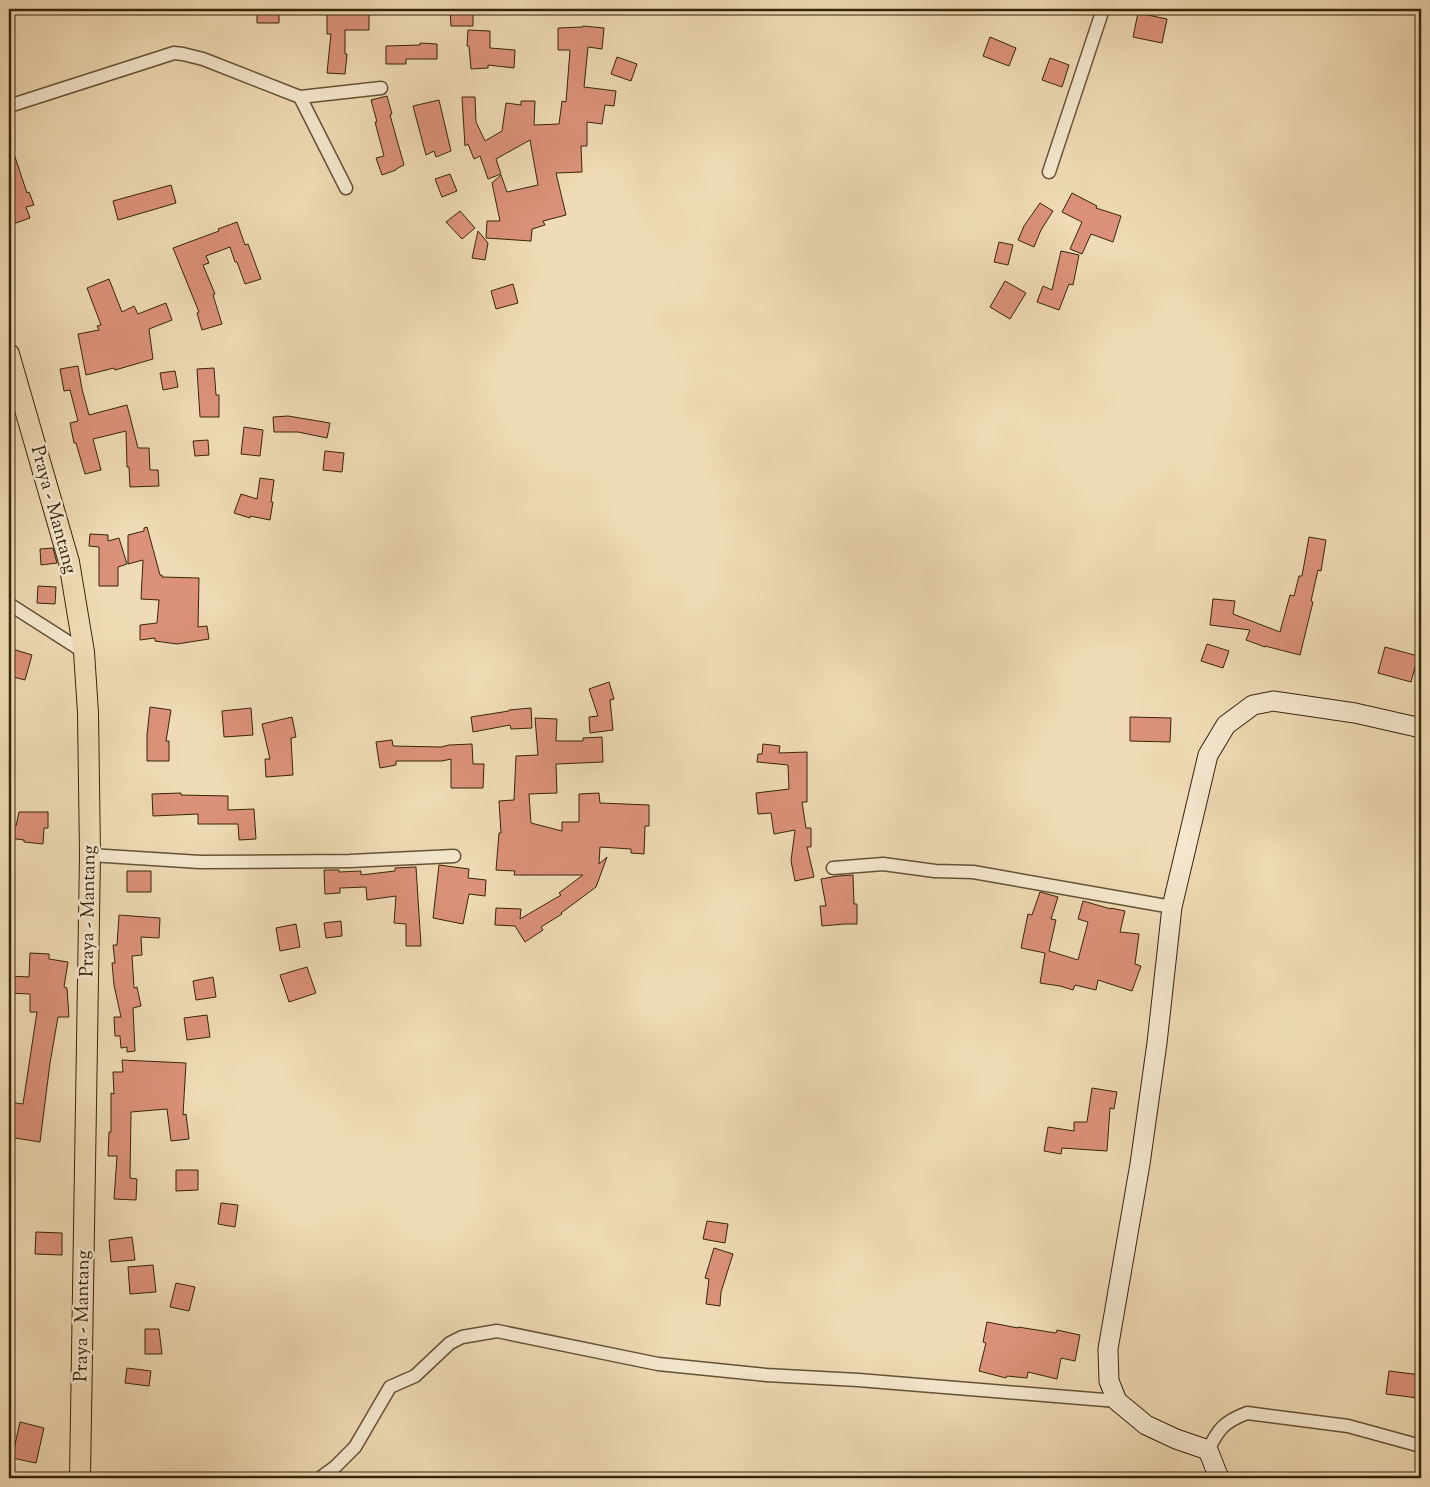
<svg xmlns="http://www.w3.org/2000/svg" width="1430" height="1487" viewBox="0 0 1430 1487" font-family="'Sorts Mill Goudy',serif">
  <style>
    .building { fill: #dc927a; stroke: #36240a }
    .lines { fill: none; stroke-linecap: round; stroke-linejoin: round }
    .street-casing { stroke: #645235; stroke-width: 15 }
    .secondary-casing { stroke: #36240a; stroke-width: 21 }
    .primary-casing { stroke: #36240a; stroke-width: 22 }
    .street { stroke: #f5e8cf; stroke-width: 12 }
    .secondary { stroke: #f5e8cf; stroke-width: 19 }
    .primary { stroke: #efdbb5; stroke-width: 20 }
    .labels { text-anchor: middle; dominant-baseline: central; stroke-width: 5; stroke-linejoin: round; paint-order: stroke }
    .street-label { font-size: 19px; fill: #36240a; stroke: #f5e8cf }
  </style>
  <rect width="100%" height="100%" fill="#efdbb5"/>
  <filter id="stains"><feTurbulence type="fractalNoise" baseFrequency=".004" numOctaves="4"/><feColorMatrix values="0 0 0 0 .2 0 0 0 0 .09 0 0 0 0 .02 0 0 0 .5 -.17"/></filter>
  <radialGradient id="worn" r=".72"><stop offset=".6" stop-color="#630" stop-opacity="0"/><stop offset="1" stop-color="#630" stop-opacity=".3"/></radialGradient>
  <path class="building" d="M 257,9 L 279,9 L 279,23 L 257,23 Z
    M 327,9 L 369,9 L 369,30 L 345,30 L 345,54 L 347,54 L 345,74 L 327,73 L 331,34 L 327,34 Z
    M 450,9 L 473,9 L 473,26 L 451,26 Z
    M 1138,13 L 1167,19 L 1162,43 L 1133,37 Z
    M 583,26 L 604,28 L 602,49 L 588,47 L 584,87 L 616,91 L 614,106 L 605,105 L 602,124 L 587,122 L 587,146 L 581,146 L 582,172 L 556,173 L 566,215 L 543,221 L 545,225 L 532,229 L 531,241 L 486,238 L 487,221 L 500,221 L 492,183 L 501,175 L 507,192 L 538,185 L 530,140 L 496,159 L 501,174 L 488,179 L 480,156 L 474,159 L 468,144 L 465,146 L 462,97 L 475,97 L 476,122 L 485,141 L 502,131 L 506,103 L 521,105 L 521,101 L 535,101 L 534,125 L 559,124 L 562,101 L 566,102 L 570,50 L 558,50 L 558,28 L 583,27 Z
    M 468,30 L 490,31 L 490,48 L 515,50 L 514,68 L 488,65 L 488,68 L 471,69 L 469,46 L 467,46 Z
    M 990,37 L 1016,48 L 1009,66 L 983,56 Z
    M 420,43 L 437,44 L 437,59 L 406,59 L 406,64 L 386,64 L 386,46 L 420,45 Z
    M 617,57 L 637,64 L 631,81 L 611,74 Z
    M 1050,58 L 1069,65 L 1062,87 L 1042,80 Z
    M 387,96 L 392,114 L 390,115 L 404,165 L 396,169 L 396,170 L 382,175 L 376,158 L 384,156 L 375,122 L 377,122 L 371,100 Z
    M 439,100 L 451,151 L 436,157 L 434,151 L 426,155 L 413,106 Z
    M 9,145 L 11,145 L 27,193 L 29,192 L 34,205 L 26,207 L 30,218 L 13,224 L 9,213 Z
    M 450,174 L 457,191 L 442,197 L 435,179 Z
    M 171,185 L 176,203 L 118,220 L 113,201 Z
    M 1072,193 L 1097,206 L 1096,208 L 1121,216 L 1113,242 L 1091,234 L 1082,254 L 1070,249 L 1082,222 L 1062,212 Z
    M 1040,203 L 1053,211 L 1041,230 L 1034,247 L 1018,240 L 1024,226 Z
    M 460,211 L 475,228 L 462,239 L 446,222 Z
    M 237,222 L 245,245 L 248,244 L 261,279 L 245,284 L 237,262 L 235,262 L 230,247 L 206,256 L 209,263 L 203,265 L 215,294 L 213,295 L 222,324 L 202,330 L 197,313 L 199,312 L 173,248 L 219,231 L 218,229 Z
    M 478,231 L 488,243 L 485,260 L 472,258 Z
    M 999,242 L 1013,245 L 1008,265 L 994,262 Z
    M 1061,251 L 1079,255 L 1073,285 L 1069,284 L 1059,310 L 1037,302 L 1043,286 L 1052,290 Z
    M 109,279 L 122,312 L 134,306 L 138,314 L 166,303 L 172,320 L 149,329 L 153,359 L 115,370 L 114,368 L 86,375 L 78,334 L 99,330 L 97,326 L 101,325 L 87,288 Z
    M 1005,281 L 1026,293 L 1010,319 L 990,307 Z
    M 513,284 L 518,303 L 496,309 L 491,291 Z
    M 78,366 L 82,389 L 89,415 L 127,405 L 138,448 L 149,448 L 150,470 L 158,470 L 159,486 L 130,487 L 129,467 L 127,467 L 126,431 L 93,439 L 101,470 L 85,474 L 76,443 L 74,443 L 70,423 L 78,421 L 70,390 L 64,391 L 60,369 Z
    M 214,368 L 216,395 L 219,395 L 219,417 L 200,417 L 197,369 Z
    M 175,371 L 178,387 L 163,390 L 160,373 Z
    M 288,416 L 330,423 L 327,438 L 298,432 L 274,432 L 273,417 Z
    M 244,427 L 263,430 L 260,456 L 241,454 Z
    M 208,440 L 209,455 L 195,456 L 193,441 Z
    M 325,451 L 344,453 L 342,472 L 323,470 Z
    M 260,478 L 274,480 L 271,502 L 273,502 L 270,520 L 250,516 L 250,518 L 234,513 L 241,494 L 257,499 Z
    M 147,527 L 160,575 L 162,575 L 162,577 L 199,578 L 198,627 L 207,626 L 209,639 L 177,644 L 155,641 L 155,638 L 140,640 L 140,625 L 157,623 L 159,600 L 141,599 L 143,560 L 128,564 L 128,535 L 144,531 L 144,528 Z
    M 90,534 L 108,535 L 108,541 L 119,538 L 127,564 L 118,567 L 118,586 L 99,586 L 99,547 L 89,546 Z
    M 1309,537 L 1326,540 L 1321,571 L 1318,570 L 1311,601 L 1313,602 L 1300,655 L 1265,646 L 1265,647 L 1246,640 L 1250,630 L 1210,625 L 1213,599 L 1235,601 L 1233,614 L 1280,632 L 1290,595 L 1294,596 L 1299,576 L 1302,576 Z
    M 53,548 L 57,563 L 41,565 L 40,549 Z
    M 38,586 L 56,587 L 55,604 L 37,603 Z
    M 1207,644 L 1229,651 L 1223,668 L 1201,661 Z
    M 1385,647 L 1418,656 L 1411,682 L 1378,673 Z
    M 9,648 L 32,655 L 25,680 L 9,676 Z
    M 609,682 L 614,699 L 610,700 L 613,730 L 590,733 L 589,717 L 598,716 L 589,689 Z
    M 150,707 L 171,710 L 166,741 L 169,741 L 169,761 L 147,761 L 147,735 Z
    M 251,708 L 253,735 L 224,737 L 222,711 Z
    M 531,708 L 532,728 L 511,729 L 510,725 L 473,732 L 471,717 L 509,711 L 509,710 Z
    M 292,717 L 296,737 L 291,738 L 293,775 L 266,777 L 265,759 L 270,759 L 262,724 Z
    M 1130,717 L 1171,718 L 1170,742 L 1130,741 Z
    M 535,718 L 557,719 L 556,741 L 583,741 L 583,738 L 602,737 L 603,762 L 556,764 L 557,793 L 529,794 L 531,823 L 562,831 L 562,822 L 579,822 L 579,794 L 599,793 L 600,803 L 649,805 L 649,826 L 645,826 L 644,854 L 631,853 L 631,849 L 600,847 L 599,864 L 607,857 L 596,887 L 561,913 L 562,914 L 541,927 L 543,930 L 525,942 L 515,926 L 495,925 L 496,908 L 521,909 L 520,919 L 561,895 L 559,893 L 583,875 L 514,875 L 515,871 L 496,870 L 499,833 L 501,833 L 499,801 L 514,800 L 516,756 L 538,755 Z
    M 392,740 L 393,746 L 441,747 L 449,745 L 472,744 L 473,764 L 484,764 L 483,788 L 451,788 L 451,759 L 442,761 L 396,761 L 396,765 L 380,768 L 376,742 Z
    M 763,744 L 780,746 L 779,753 L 807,752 L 807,802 L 802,802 L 806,828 L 811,828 L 811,847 L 807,847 L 814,877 L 795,881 L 791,861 L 795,830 L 774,834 L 771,813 L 758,814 L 756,793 L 789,789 L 788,765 L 757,762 L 758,754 L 762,754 Z
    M 181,793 L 181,795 L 228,796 L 228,810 L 254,809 L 256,839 L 239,840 L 238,824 L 198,824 L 198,814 L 153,816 L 152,794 Z
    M 19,812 L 48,812 L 48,828 L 44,828 L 43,844 L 24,842 L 24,840 L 9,838 L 9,826 L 16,826 Z
    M 439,865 L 469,869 L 468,878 L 486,880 L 485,896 L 469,894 L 463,924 L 433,918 Z
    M 416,867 L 421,946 L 406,946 L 406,924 L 394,923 L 396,896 L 367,900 L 366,887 L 340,888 L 340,893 L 325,894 L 324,870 L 339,870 L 339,872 L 361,871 L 361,875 L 395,871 L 395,868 Z
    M 127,871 L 151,871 L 151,892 L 127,892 Z
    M 853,875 L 854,904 L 857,904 L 857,924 L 844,924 L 822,926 L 820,906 L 826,906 L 821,879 L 838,876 Z
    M 1040,892 L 1058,897 L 1051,919 L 1056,920 L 1049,951 L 1078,960 L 1088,922 L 1078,919 L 1083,901 L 1111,909 L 1111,908 L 1125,911 L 1120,932 L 1139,934 L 1135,964 L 1141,966 L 1132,991 L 1098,980 L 1096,990 L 1075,985 L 1073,990 L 1060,986 L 1040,983 L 1045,953 L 1021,948 L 1028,914 L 1032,915 Z
    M 119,915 L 160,918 L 159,938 L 141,937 L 142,955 L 132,956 L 134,988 L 137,987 L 141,1006 L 133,1008 L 135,1051 L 127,1052 L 127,1047 L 121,1048 L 120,1036 L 115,1036 L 114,1017 L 121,1017 L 114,985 L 112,963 L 115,963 L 113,945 L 117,945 Z
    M 341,921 L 342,936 L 326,938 L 324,923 Z
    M 296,924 L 300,947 L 280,951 L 276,928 Z
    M 30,953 L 49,954 L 49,959 L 68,962 L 64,987 L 67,988 L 69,1017 L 58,1017 L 50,1063 L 40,1142 L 9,1137 L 9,1102 L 23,1104 L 37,1012 L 30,1012 L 30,994 L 9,993 L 9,976 L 29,977 Z
    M 307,967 L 316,993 L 289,1002 L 280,975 Z
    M 213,977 L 216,997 L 196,1000 L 193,981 Z
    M 207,1015 L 210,1037 L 187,1040 L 184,1018 Z
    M 122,1060 L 186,1063 L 183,1115 L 186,1114 L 189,1139 L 171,1141 L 167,1109 L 131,1112 L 130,1178 L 137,1179 L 136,1200 L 114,1199 L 117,1156 L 108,1156 L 109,1132 L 111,1132 L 111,1093 L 114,1094 L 113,1072 L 123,1072 Z
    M 1092,1088 L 1117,1092 L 1114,1109 L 1110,1108 L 1107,1151 L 1062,1148 L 1061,1154 L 1044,1151 L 1048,1127 L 1074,1131 L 1074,1122 L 1087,1122 Z
    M 176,1170 L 198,1170 L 198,1190 L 176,1191 Z
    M 221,1203 L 238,1205 L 235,1227 L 218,1224 Z
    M 707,1221 L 728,1224 L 725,1243 L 703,1239 Z
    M 36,1232 L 62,1233 L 62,1255 L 35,1254 Z
    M 132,1237 L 135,1260 L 111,1262 L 109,1240 Z
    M 714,1248 L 733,1254 L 721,1292 L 720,1306 L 706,1304 L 709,1279 L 705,1278 Z
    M 153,1265 L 156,1292 L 130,1294 L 128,1267 Z
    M 176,1283 L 195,1287 L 189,1311 L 170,1307 Z
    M 987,1322 L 1018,1328 L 1018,1327 L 1056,1333 L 1057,1330 L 1080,1335 L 1075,1361 L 1061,1358 L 1057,1379 L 1028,1372 L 1027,1378 L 1007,1376 L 1006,1378 L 979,1371 L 986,1343 L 983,1342 Z
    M 145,1329 L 159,1329 L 162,1354 L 145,1354 Z
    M 127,1368 L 151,1371 L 149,1386 L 125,1383 Z
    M 1389,1371 L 1421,1375 L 1418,1398 L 1386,1394 Z
    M 20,1422 L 44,1428 L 36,1463 L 12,1458 Z"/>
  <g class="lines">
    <g class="street-casing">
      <path id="street" d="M 300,97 L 381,88
        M 9,106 L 174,53 L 183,54 L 203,59 L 300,97 L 346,188
        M 1049,172 L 1103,9
        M 9,604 L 84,652
        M 90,855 L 200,862 L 350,861 L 454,856
        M 833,868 L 883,864 L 935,871 L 973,872 L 1172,907
        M 1208,1450 C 1219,1428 1224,1422 1247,1413 L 1348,1426 L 1421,1446
        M 320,1478 L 335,1467 L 355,1447 L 390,1387 L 415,1376 L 450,1343 L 462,1337 L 497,1331 L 658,1364 L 766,1375 L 858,1380 L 1117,1401"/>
    </g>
    <g class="secondary-casing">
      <path id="secondary" d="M 1219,1478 L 1208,1450 L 1176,1439 L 1146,1425 L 1117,1401 L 1109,1381 L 1108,1349 L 1140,1164 L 1157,1043 L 1172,907 L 1208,755 L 1226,725 L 1253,705 L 1273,701 L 1355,713 L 1421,728"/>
    </g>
    <g class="primary-casing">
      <path id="primary" d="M 9,354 L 69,562 L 84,652 L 88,713 L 90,855 L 80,1478"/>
    </g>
    <use href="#street" class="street"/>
    <use href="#secondary" class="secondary"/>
    <use href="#primary" class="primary"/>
  </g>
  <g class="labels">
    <g class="street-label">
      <text transform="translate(53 510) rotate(75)">Praya - Mantang</text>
      <text transform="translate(89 911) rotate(-89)">Praya - Mantang</text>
      <text transform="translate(83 1316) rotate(-89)">Praya - Mantang</text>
    </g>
  </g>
  <rect width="1430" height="1487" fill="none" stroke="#efdbb5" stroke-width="30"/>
  <rect x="10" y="10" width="1410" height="1467" fill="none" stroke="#36240a" stroke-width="2.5"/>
  <rect x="15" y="15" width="1400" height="1457" fill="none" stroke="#36240a"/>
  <rect width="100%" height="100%" filter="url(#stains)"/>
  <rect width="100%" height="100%" fill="url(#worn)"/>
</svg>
